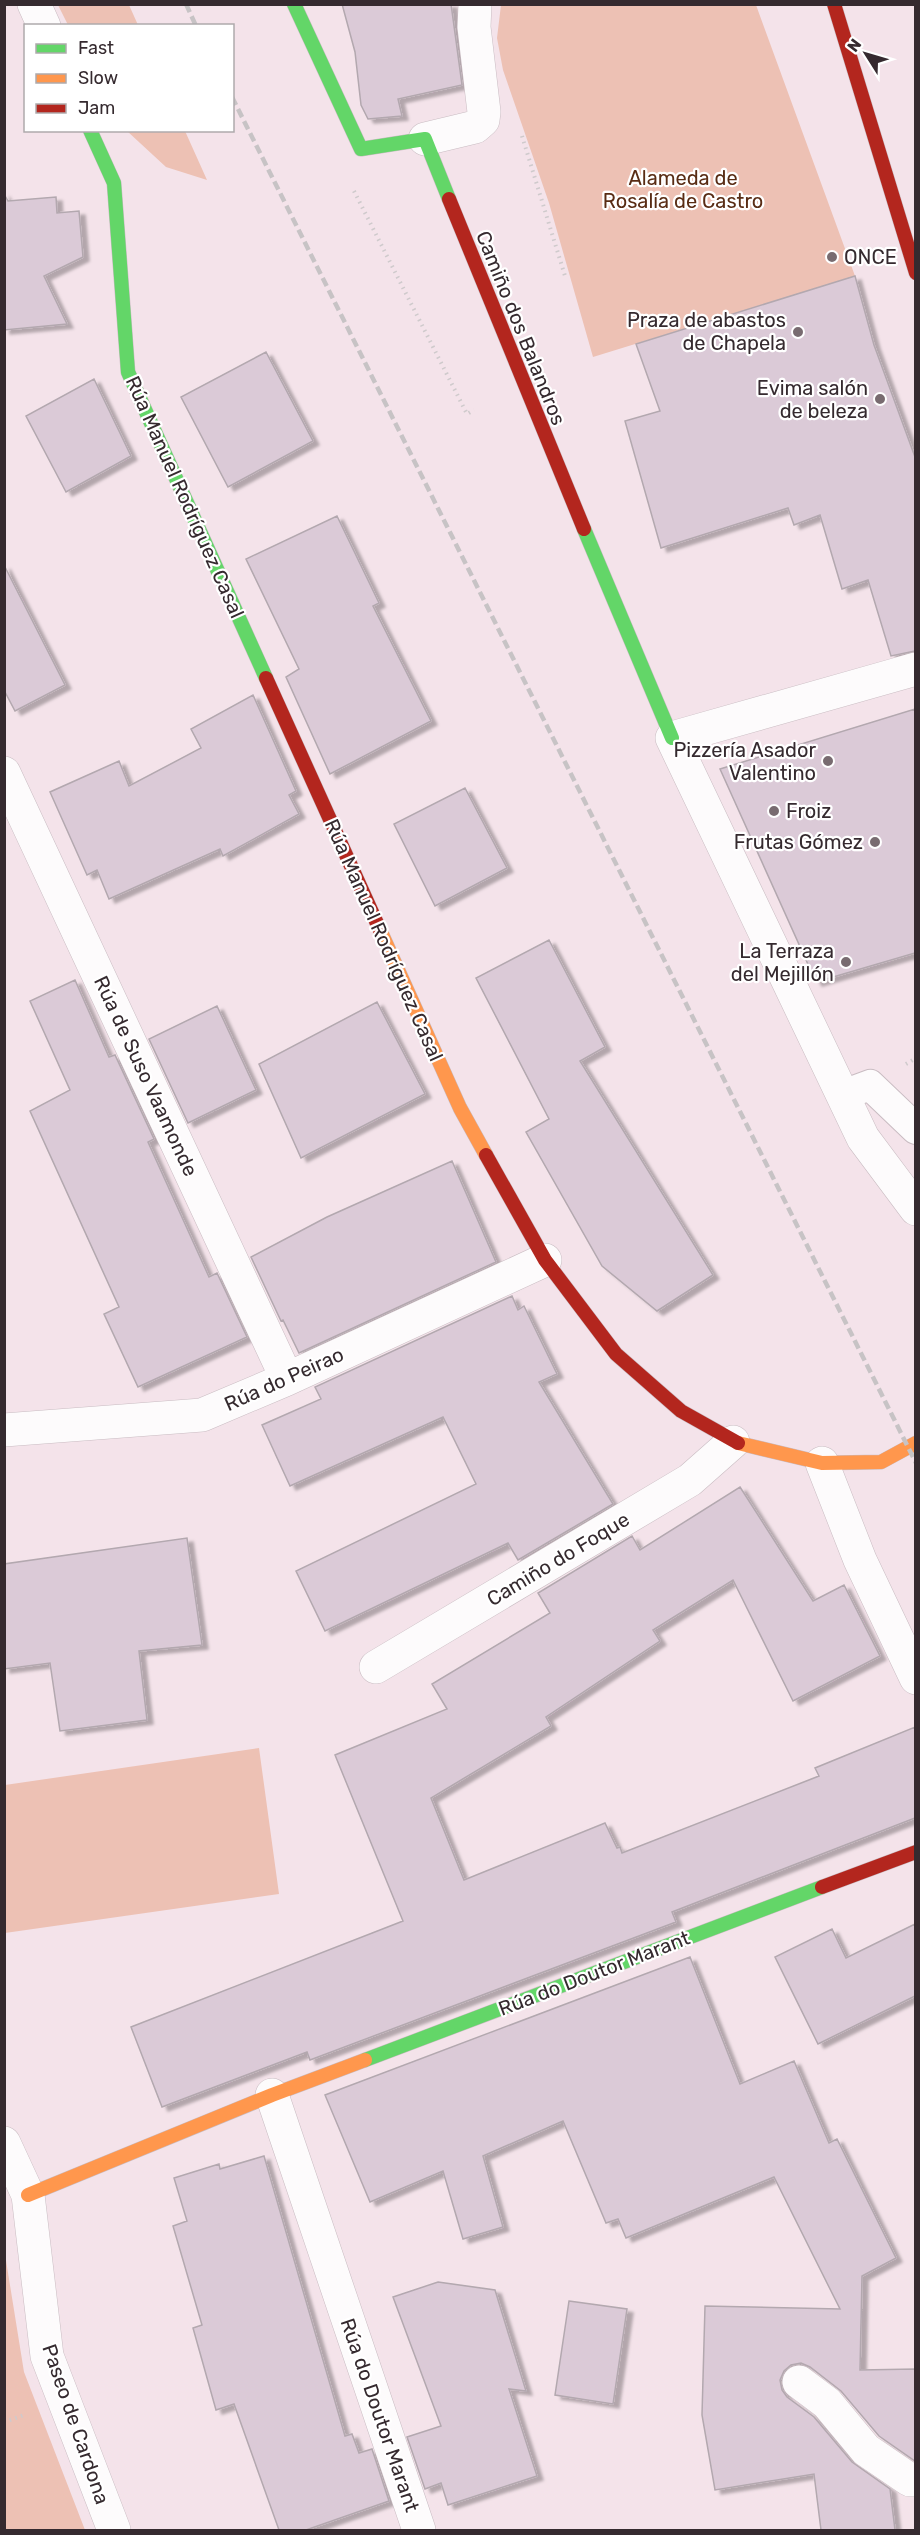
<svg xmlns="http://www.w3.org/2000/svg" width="920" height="2535" viewBox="0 0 920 2535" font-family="Rubik,sans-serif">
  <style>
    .green { fill: #edc1b4 }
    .building { fill: #dbcad7; stroke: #b3a8af; stroke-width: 1.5; filter: url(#shadow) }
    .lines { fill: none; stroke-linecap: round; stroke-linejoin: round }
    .lane-casing { stroke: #c9bcc2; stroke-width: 32 }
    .street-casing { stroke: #c9bcc2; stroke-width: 34 }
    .fast-casing { stroke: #c9bcc2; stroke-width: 15 }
    .slow-casing { stroke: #c9bcc2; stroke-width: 15 }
    .jam-casing { stroke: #c9bcc2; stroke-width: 15 }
    .path { stroke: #cfcacc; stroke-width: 4; stroke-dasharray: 1.5 4.5; stroke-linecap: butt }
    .lane { stroke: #fdfbfc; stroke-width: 30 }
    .street { stroke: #fdfbfc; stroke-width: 33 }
    .fast { stroke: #63d668; stroke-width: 14 }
    .slow { stroke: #ff974d; stroke-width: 14 }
    .jam { stroke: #b3261e; stroke-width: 14 }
    .rail { stroke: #c7c3c5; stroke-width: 4.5; stroke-dasharray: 9 4.5; stroke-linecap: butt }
    .poi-dot { fill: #786b70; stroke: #fff; stroke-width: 2 }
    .labels { text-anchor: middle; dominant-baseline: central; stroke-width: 4.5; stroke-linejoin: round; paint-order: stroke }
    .park-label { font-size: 20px; fill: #592c14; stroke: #fff }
    .poi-label { font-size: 20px; fill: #352a2f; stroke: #fff; text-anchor: end }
    .street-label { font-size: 20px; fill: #352a2f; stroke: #fff }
  </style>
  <defs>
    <filter id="shadow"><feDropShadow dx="6" dy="4" stdDeviation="1.5" flood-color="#0004"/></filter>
  </defs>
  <rect width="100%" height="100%" fill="#f4e3ea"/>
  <path class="green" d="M 58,5 L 129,5 L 138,25 L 68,25 Z
    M 501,5 L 756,5 L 855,276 L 593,357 L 549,203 L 503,70 L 497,38 Z
    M 127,131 L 185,131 L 207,180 L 166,167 Z
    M 259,1748 L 279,1894 L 5,1933 L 5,1785 Z
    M 4,2248 L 24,2372 L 85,2530 L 5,2530 Z"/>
  <path class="building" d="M 342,4 L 451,4 L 462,85 L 398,99 L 402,116 L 368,119 L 361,105 L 355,52 Z
    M 4,194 L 8,201 L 56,197 L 57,213 L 79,211 L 83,257 L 44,276 L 67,324 L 4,330 Z
    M 855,276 L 874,345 L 915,457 L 915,651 L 891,656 L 868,580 L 842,589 L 820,515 L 794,525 L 788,508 L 661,548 L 625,421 L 660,411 L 636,344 Z
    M 266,352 L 313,441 L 228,487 L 181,397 Z
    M 94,379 L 131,456 L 66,492 L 26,416 Z
    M 337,516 L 379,603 L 373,606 L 431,721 L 330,774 L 286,677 L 299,669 L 246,559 Z
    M 4,565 L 65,685 L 15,711 L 4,690 Z
    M 253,695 L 296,791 L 289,795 L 299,814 L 223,856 L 220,849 L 109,899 L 97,870 L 87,875 L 50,792 L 119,761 L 129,786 L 201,748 L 191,729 Z
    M 915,709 L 915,953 L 816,982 L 720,769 Z
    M 465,788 L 507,868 L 435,906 L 394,824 Z
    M 549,940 L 605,1047 L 580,1061 L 713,1275 L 657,1311 L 602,1266 L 526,1132 L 549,1119 L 476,978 Z
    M 75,980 L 109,1057 L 115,1055 L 154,1139 L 148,1142 L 209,1277 L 217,1273 L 247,1337 L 138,1387 L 104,1314 L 119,1307 L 30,1111 L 70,1090 L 30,1001 Z
    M 377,1002 L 425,1094 L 301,1158 L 259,1064 Z
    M 217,1006 L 256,1090 L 188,1123 L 149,1039 Z
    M 452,1161 L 496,1262 L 299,1353 L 283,1320 L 281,1321 L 251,1257 L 327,1217 Z
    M 512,1296 L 518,1310 L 524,1306 L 557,1374 L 539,1382 L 613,1504 L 518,1560 L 508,1543 L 325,1631 L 296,1571 L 476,1484 L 443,1417 L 290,1486 L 262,1425 L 321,1399 L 315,1387 Z
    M 740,1487 L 813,1601 L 844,1585 L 880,1656 L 793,1701 L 733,1580 L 653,1630 L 660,1641 L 546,1717 L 551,1726 L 431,1798 L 464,1880 L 605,1823 L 617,1848 L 620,1847 L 622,1853 L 819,1776 L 815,1768 L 915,1727 L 915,1818 L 672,1912 L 676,1922 L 310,2060 L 307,2052 L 162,2107 L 131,2027 L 403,1921 L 335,1755 L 447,1709 L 432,1684 L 550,1613 L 538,1593 L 632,1536 L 640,1550 Z
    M 187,1538 L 202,1645 L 139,1651 L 147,1720 L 60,1731 L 50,1663 L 4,1669 L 4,1564 Z
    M 915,1924 L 915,1996 L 818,2044 L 775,1957 L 832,1929 L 846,1958 Z
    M 690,1957 L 740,2084 L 794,2061 L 829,2143 L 837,2139 L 896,2258 L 862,2276 L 860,2370 L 915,2369 L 915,2461 L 879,2436 L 841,2391 L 810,2367 L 801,2363 L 791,2365 L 784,2371 L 780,2380 L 782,2390 L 787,2397 L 814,2417 L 852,2462 L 890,2489 L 895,2530 L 821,2530 L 814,2474 L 715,2490 L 702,2415 L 705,2306 L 840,2309 L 774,2177 L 626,2238 L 618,2219 L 606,2223 L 563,2121 L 483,2156 L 503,2227 L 463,2239 L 443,2171 L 370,2202 L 325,2095 Z
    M 264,2156 L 345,2436 L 352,2434 L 359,2453 L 372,2449 L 389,2501 L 306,2530 L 279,2530 L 234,2404 L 216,2410 L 193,2328 L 202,2325 L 173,2226 L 187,2221 L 174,2178 L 219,2164 L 220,2169 Z
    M 438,2282 L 495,2290 L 526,2391 L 509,2389 L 537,2476 L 448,2505 L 441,2483 L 425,2489 L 407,2437 L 441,2426 L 393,2297 Z
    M 569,2301 L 627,2309 L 613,2404 L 555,2395 Z"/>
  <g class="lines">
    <g class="lane-casing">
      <path id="lane" d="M 843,1095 L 870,1085 L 916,1129"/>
    </g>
    <g class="street-casing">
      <path id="street" d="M 34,4 L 44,26
        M 425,139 L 475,127 L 483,120 L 484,112 L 474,27 L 475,4
        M 916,669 L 672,738 L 863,1138 L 916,1209
        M 4,773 L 287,1379
        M 4,1430 L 202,1415 L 287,1379 L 545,1260
        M 822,1463 L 860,1560 L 916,1678
        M 376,1667 L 690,1480 L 733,1442
        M 272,2095 L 419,2530
        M 4,2143 L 28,2195 L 47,2356 L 114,2530
        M 799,2382 L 827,2403 L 866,2450 L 910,2480 L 916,2480"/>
    </g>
    <g class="fast-casing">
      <path id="fast" d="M 294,4 L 361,149 L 425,139 L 449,199
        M 90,130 L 114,183 L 128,372 L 266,678
        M 584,529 L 672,738
        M 365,2060 L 822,1887"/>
    </g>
    <g class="slow-casing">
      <path id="slow" d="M 380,930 L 460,1108 L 486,1155
        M 738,1443 L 822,1463 L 881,1462 L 916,1443
        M 28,2195 L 272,2095 L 365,2060"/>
    </g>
    <g class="jam-casing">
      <path id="jam" d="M 834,4 L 916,273
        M 449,199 L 584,529
        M 266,678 L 380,930
        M 486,1155 L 545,1260 L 616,1354 L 681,1411 L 738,1443
        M 822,1887 L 916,1852"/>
    </g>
    <path class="path" d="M 522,136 L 565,276
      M 354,191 L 467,414 L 474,410
      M 906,1064 L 916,1058
      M 4,2422 L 24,2415"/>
    <use href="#lane" class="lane"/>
    <use href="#street" class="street"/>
    <use href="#fast" class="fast"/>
    <use href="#slow" class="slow"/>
    <use href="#jam" class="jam"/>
    <path class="rail" d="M 186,4 L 196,26
      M 232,97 L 916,1463"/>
  </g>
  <g class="poi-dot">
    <circle cx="832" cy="257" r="6"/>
    <circle cx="798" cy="332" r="6"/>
    <circle cx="880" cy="399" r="6"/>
    <circle cx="828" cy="761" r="6"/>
    <circle cx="774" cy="811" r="6"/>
    <circle cx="875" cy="842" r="6"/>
    <circle cx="846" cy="962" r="6"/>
  </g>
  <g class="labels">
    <g class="park-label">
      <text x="683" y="178">Alameda de<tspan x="683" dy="23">Rosalía de Castro</tspan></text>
    </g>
    <g class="poi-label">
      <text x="844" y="257" text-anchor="start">ONCE</text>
      <text x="786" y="320">Praza de abastos<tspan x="786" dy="23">de Chapela</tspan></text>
      <text x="868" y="388">Evima salón<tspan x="868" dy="23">de beleza</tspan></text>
      <text x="816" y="750">Pizzería Asador<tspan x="816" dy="23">Valentino</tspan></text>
      <text x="786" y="811" text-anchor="start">Froiz</text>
      <text x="863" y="842">Frutas Gómez</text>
      <text x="834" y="951">La Terraza<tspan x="834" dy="23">del Mejillón</tspan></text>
    </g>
    <g class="street-label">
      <text transform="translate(521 328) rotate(68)">Camiño dos Balandros</text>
      <text transform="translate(185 497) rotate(66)">Rúa Manuel Rodríguez Casal</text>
      <text transform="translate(384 940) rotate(66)">Rúa Manuel Rodríguez Casal</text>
      <text transform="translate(146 1076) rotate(65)">Rúa de Suso Vaamonde</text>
      <text transform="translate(284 1379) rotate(-24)">Rúa do Peirao</text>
      <text transform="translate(558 1559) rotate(-31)">Camiño do Foque</text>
      <text transform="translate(594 1973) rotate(-21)">Rúa do Doutor Marant</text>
      <text transform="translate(380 2415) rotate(71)">Rúa do Doutor Marant</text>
      <text transform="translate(76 2424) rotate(71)">Paseo de Cardona</text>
    </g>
  </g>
  <rect width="920" height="2535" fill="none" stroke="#352a2f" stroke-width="12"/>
  <rect x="24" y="24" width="210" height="108" fill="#ffffff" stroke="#aeaaac" stroke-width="1.5"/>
  <rect x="36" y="44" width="30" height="9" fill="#63d668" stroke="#aeaaac" stroke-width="1.5"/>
  <text x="78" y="54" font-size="18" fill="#352a2f">Fast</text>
  <rect x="36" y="74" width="30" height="9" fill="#ff974d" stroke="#aeaaac" stroke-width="1.5"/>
  <text x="78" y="84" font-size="18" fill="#352a2f">Slow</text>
  <rect x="36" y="104" width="30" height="9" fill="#b3261e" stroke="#aeaaac" stroke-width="1.5"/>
  <text x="78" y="114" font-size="18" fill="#352a2f">Jam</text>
  <g transform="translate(866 54) rotate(307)" stroke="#ffffff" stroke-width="4.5" paint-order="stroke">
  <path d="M0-4.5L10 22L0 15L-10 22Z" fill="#352a2f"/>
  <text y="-9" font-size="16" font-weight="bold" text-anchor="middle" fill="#352a2f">N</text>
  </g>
</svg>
